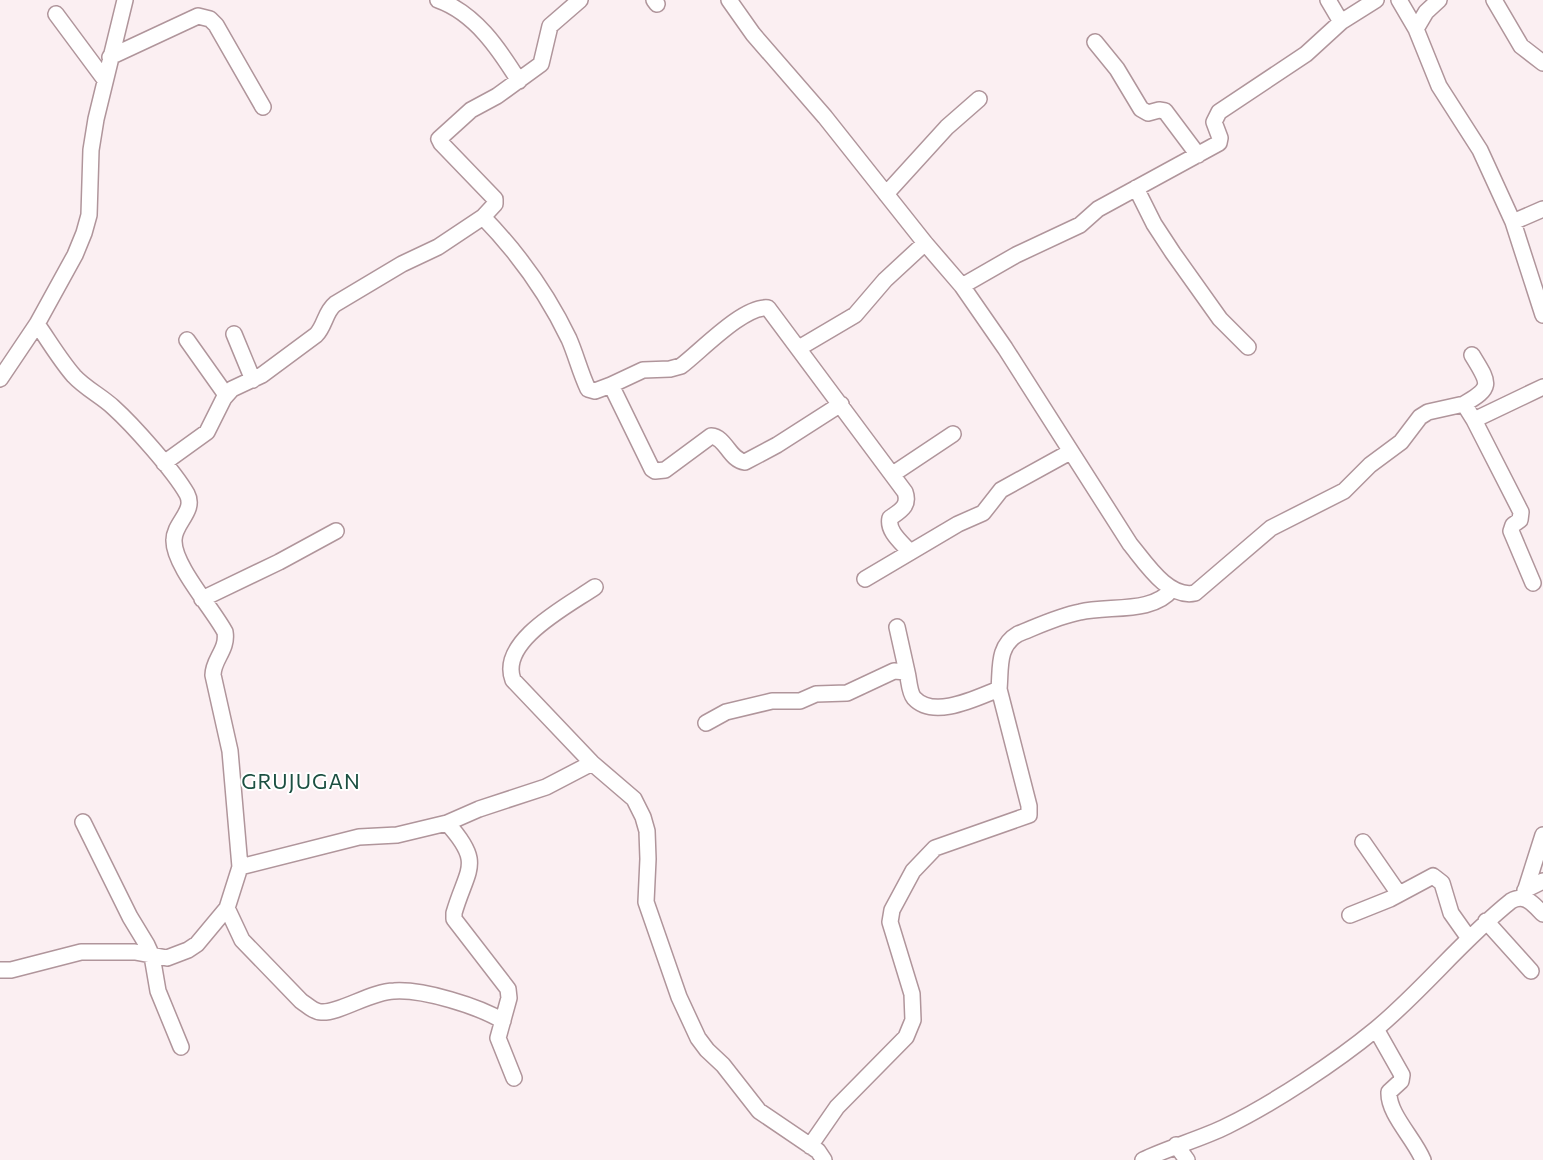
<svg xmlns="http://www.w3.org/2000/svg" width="1543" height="1160" viewBox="0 0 1543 1160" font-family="Commissioner,sans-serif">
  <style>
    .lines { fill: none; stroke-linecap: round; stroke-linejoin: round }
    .minor-casing { stroke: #b0959b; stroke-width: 18 }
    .minor { stroke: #fff; stroke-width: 15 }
    .labels { text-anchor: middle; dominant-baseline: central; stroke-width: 4; stroke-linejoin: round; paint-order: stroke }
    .quarter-label { font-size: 21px; letter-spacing: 1px; fill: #1c5042; stroke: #fff }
  </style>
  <rect width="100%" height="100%" fill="#fbeff2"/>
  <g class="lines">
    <g class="minor-casing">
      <path id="minor" d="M 438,0 C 475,13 499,49 519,81
        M 654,0 L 657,4
        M 729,0 L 753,34 L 825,117 L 925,243 L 962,286 L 1005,348 L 1130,544 C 1145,562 1168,599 1195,593 L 1271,528 L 1344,491 L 1370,465 L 1401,442 L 1420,417 L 1428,412 L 1464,404 L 1474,420 L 1543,387
        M 1328,0 L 1341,22
        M 1399,0 L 1416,29 L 1439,86 L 1480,150 L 1513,222 L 1543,315
        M 1494,0 L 1521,46 L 1543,63
        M 56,14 L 105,80
        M 1416,29 L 1426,12 L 1439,0
        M 1095,42 L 1117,69 L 1141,109 L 1148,113 L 1159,110 L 1165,111 L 1198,155
        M 110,57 L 198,16 L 210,19 L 216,25 L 263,107
        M 1136,188 L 1154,224 L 1173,253 L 1220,319 L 1248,347
        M 886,194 L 947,127 L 979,99
        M 483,217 L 495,204 L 495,199 L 441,143 L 439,139 L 471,110 L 497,96 L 541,64 L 550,26 L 580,0
        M 1513,222 L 1543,209
        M 962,286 L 1016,255 L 1080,225 L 1098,209 L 1219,143 L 1220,138 L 1214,122 L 1219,112 L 1306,54 L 1341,22 L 1376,0
        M 234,334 L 253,380
        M 187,340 L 226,395
        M 799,348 L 855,315 L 885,280 L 925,243
        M 0,379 L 37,324 L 75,255 L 84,233 L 89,215 L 91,150 L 96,119 L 125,0
        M 611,385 L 643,370 L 670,369 L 681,366 C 701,351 744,305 768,308 L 905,492 C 910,506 900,511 890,518 C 887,531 901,542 909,551
        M 1464,404 C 1494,387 1489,383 1472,355
        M 1474,420 L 1521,512 L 1520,520 L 1513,525 L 1511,531 L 1533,583
        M 164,463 L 207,432 L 224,398 L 232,389 L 262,375 L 316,335 C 325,326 325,312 335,304 L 402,264 L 438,247 L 483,217 C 518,253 547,293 569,339 C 576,355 580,372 588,389 L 595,391 L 611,385 L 652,469 L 655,471 L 665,470 L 711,436 C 726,437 729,460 745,462 L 777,445 L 841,404
        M 893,474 L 953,434
        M 865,579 L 958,524 L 983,513 L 1001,490 L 1070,452
        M 595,587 C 569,605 498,641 513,680 L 592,763 L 634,799 L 643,817 L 647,831 L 648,859 L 646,902 L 679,997 L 698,1038 L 707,1050 L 723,1065 L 759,1111 L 818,1151 L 824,1160
        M 202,599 L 279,562 L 336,531
        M 897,627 L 907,672
        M 706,723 L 726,712 L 772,701 L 800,701 L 816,694 L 847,693 L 894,671 L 907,672 C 909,679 909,692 914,698 C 934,720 978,697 999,689 C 1001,668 997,646 1018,634 C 1038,626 1059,616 1080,612 C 1109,605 1153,614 1172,589
        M 83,822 L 130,917 L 147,945 L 152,956 L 158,991 L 181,1047
        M 447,823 C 484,864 467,868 454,913 L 454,919 L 508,989 L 509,998 L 498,1038 L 514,1078
        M 1363,842 L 1399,894
        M 240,867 L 359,837 L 397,835 L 447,823 L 479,809 L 546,787 L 592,763
        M 1525,890 L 1543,881
        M 1523,898 L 1543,835
        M 227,908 L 242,940 L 301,1001 C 307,1005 314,1012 321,1012 C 338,1014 372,991 394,991 C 423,989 478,1006 503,1021
        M 1350,915 L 1390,899 L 1433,876 L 1442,883 L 1451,913 L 1468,937
        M 1486,921 L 1531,971
        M 0,970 L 11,970 L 81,952 L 135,952 L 167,958 L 188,950 L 197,944 L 227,908 L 240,867 L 230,751 L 213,675 C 213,659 228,650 225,632 C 213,609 173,565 174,540 C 174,523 196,511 187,494 C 174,471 133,425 113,407 C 101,396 85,388 74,376 C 60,360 49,341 37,324
        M 1376,1029 L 1402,1075 L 1401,1081 L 1389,1092 C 1388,1114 1414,1138 1423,1160
        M 1176,1145 L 1187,1160
        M 810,1146 L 837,1107 L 906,1037 L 913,1020 L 912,994 L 890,922 L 892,910 L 913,871 L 935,848 L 1029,815 L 1029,806 L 999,689
        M 1143,1160 C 1170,1147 1201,1139 1227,1126 C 1274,1103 1336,1062 1376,1029 C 1424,989 1462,940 1511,901 C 1525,893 1533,904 1543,914"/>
    </g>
    <use href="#minor" class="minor"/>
  </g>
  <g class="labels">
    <g class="quarter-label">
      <text x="301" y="780">GRUJUGAN</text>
    </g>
  </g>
</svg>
